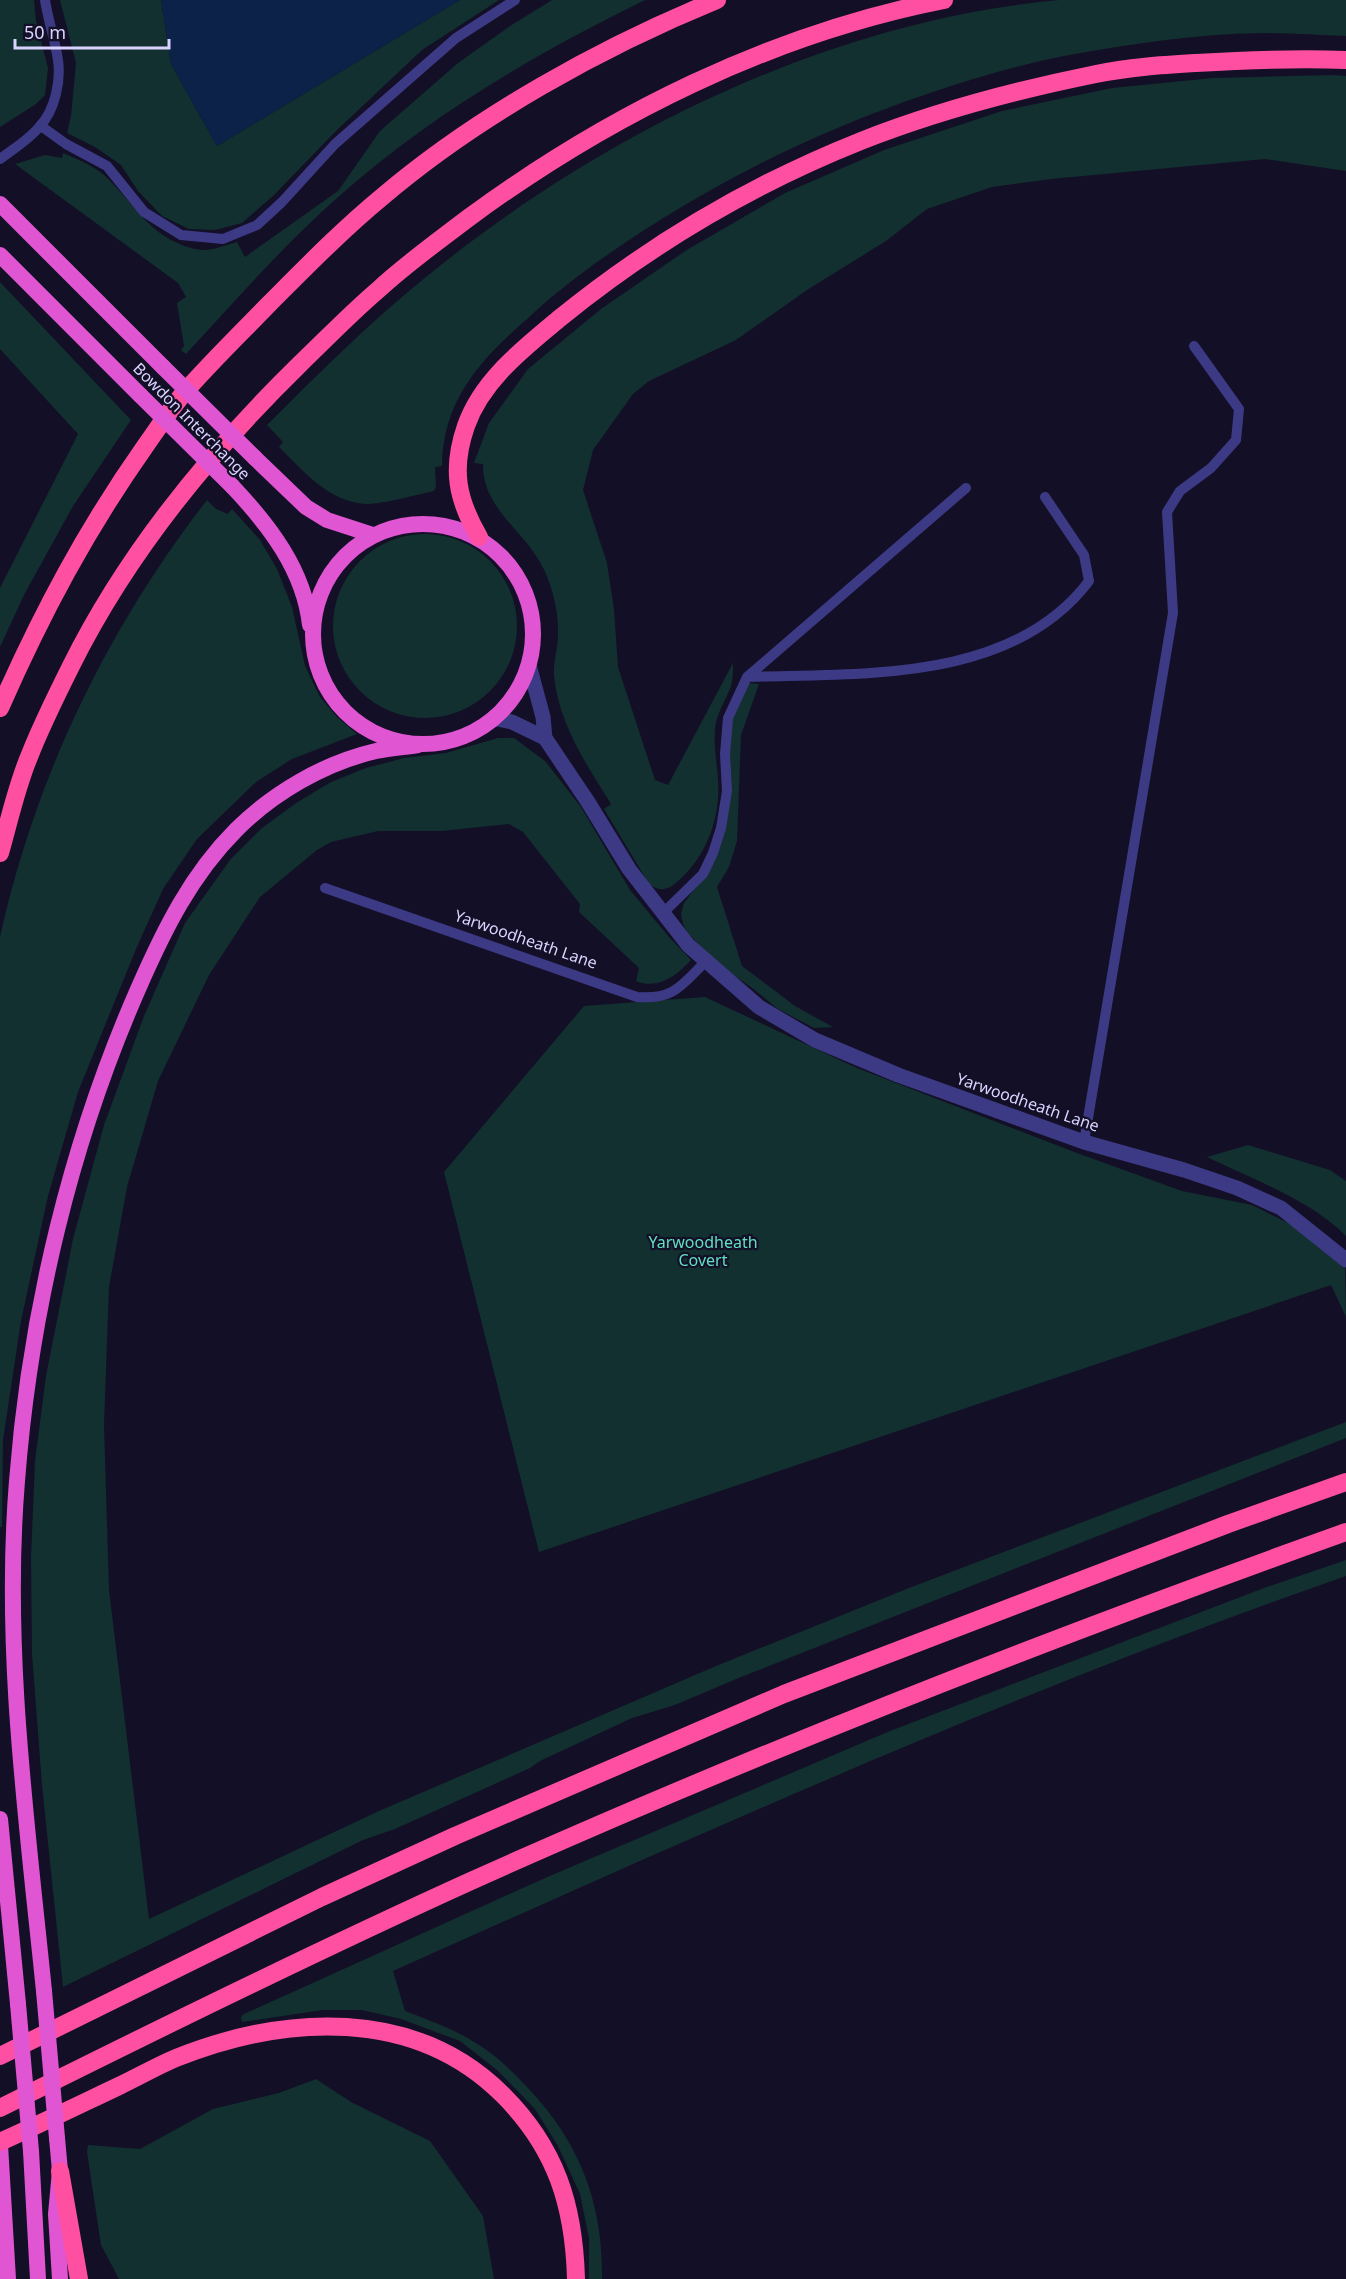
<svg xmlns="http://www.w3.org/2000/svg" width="1346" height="2279" viewBox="0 0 1346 2279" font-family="'Noto Sans',sans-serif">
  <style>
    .green { fill: #12302f }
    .water { fill: #0c2248 }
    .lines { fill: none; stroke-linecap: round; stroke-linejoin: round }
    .service { stroke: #3d3a85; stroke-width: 10 }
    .minor { stroke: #3d3a85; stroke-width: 15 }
    .trunk { stroke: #e055d1; stroke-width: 16 }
    .motorway { stroke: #ff4fa3; stroke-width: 18 }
    .trunk-bridge { stroke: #e055d1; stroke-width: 16 }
    .labels { text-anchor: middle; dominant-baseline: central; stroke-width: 4.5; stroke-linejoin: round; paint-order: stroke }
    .street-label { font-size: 16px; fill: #d9d4ff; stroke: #130f26 }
    .park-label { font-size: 16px; fill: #5fe0c0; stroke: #130f26 }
  </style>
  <rect width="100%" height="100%" fill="#130f26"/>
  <path class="green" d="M 0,0 L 34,0 L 36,21 L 48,68 L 45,95 L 36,104 L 0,127 Z
    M 60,0 L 161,0 L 171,64 L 217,146 L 460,0 L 499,0 L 422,50 L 336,131 L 274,195 L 242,223 L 215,230 L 189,229 L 162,216 L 138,191 L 121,165 L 95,147 L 67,133 L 71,116 L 76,63 Z
    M 552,0 L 645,0 C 535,54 429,116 337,198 C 283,246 235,301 186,354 L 181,350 L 184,346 L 177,303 L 186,297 L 178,283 L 15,164 L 45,155 L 62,158 L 63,153 C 77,159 92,165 104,175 C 136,204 151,242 201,250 C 211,251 226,245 237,242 L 245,257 L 338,191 L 380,131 L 458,63 L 510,26 Z
    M 1059,0 L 1346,0 L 1346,36 C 1318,35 1289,33 1260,33 C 1197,34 1131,44 1069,55 C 1022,64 975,78 930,93 C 808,134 698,190 593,265 C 570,282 548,299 527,319 C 480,360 443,400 442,466 L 435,467 L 436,487 L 434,491 C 415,495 384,504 366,504 C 329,502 303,471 279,447 L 283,442 L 267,425 C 318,374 369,323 426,277 C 602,133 830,21 1059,0 Z
    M 1332,75 L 1346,76 L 1346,171 L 1265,159 L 1051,179 L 992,187 L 927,209 L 886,241 L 807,290 L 736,340 L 649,381 L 633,394 L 593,450 L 583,490 L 607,563 L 614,609 L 618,667 L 655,780 L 668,785 L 733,663 C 733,670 733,679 731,686 C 726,700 716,714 715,729 C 713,752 720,775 718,798 C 716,829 702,861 677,882 C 669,890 658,892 649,884 L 604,809 L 611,804 C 586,764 559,724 554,676 C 553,662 558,648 558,635 C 559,613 552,583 541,564 C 522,529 482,507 483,464 L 474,463 L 489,423 L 528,369 L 601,309 L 685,251 L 785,193 L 884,150 L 1002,111 L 1112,88 L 1213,78 Z
    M 0,282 L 131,420 L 73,506 L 24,595 L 0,647 L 0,588 L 78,434 L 0,349 Z
    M 207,500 L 216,509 L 228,514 L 232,509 L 260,540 L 277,569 L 292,607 L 305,666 L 320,697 L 337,717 L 357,734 L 292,759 L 256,782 L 197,839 L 163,889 L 136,949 L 78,1092 L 48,1196 L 21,1321 L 3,1440 L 2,1527 L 0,1527 L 0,937 C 35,778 107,629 207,500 Z
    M333 626a92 92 0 1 1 184 0a92 92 0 1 1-184 0Z
    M 747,683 L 759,684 L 741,735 L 737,841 L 729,867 L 717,887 L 742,966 L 795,1006 L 833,1027 L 814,1028 L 778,1009 L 751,987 L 718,965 L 687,932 L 683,924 L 681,914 L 684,903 L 715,861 L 725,829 L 730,721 Z
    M 498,738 L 514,738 L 545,761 L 581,807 L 630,890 L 669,937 L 691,960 C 676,976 659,990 636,981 L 639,968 L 579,912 L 580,904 L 523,832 L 509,824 L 441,831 L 378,831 L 331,842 L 317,850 L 260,897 L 209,975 L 158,1081 L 127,1187 L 109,1287 L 104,1425 L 109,1590 L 149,1919 L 379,1811 L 716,1666 L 909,1588 L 1346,1422 L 1346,1438 L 741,1677 L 675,1705 L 632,1718 L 540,1761 L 530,1768 L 395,1829 L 363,1840 L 63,1987 L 42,1785 L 32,1654 L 31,1558 L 35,1461 L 46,1376 L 73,1239 L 104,1125 L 144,1016 L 185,923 L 230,860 L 262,828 L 296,803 L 331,782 L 366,768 L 404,758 L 446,753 Z
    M 705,997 L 857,1068 L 1077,1153 L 1182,1191 L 1252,1205 L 1300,1229 L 1345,1266 L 1346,1317 L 1331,1285 L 539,1552 L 444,1172 L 584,1006 Z
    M 1248,1145 L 1330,1170 L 1346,1181 L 1346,1236 C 1311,1200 1252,1179 1207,1157 Z
    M 1346,1560 L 1346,1576 C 1021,1689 707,1831 393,1971 L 405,2011 C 429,2020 454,2029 476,2043 C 496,2055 512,2071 528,2088 C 580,2143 603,2203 602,2279 L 589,2279 L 589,2238 L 580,2194 L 558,2146 L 535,2109 L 497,2070 L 460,2041 L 401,2019 L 362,2010 L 323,2010 L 242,2022 L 241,2017 L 244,2014 L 545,1878 L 890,1731 L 1264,1588 Z
    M 316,2079 L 351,2102 L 430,2141 L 483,2216 L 494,2279 L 119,2279 L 101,2245 L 87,2152 L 88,2145 L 140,2149 L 213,2109 L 279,2093 Z"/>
  <path class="water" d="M 161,0 L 460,0 L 217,146 L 171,64 Z"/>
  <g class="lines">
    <path class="service" d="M 41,126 L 66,144 L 107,166 L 144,212 L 181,235 L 223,239 L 257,225 L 282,202 L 335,144 L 456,38 L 515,0
      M 0,159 C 13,149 30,139 40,126 C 55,110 61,81 58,60 C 55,40 48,20 45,0
      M 747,677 L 966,488
      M 325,888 L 637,997 C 674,1000 682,985 706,961
      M 663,913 L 703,874 L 713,853 L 721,828 L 727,791 L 725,754 L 728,718 L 747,677 C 862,673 1012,683 1089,581 L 1084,555 L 1045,497
      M 1084,1142 L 1173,613 L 1167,512 L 1180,491 L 1211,468 L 1236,440 L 1239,409 L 1194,346"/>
    <path class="minor" d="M 529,665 L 543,717 L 545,738
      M 493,718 L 512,722 L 545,738 L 588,802 L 629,869 L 688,945 L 759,1007 L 815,1040 L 898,1075 L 1084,1142 L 1184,1170 L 1237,1188 L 1281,1208 L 1346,1260"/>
    <path class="trunk" d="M 0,204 L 163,367
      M 0,255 L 140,395
      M 255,458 L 306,507 L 327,520 L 373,535
      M 232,486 C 269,525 304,570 310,625
      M313 634a110 110 0 1 1 220 0a110 110 0 1 1-220 0Z
      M 0,1819 L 18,2004
      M 44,1991 C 27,1822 3,1651 17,1481 C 30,1312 71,1141 139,987 C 164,930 191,875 236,830 C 273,793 324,763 376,751 C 390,748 405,747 418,745
      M 57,2138 L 60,2171 L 56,2214 L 60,2279
      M 0,2145 L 8,2279
      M 31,2151 L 38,2279"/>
    <path class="motorway" d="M 479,537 C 457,499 451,469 466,426 C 482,380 524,348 560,318 C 650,245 753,184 861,141 C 937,111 1017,90 1096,74 C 1129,67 1163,65 1196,63 C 1246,60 1296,58 1346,60
      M 0,708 C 42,613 86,530 146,445 C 158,428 170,410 183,394 C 210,363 240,334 269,304 C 305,268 342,230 382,197 C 477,116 602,47 717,0
      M 0,853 C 9,822 16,788 29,757 C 41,726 56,696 71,666 C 127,553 210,452 300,364 C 326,339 351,313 378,290 C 406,264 437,242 467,219 C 608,115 771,34 944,0
      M 0,2056 L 322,1897 L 455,1836 L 784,1694 L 1228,1524 L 1346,1482
      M 0,2108 C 156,2030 312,1953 471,1881 C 758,1752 1050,1638 1346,1532
      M 0,2142 C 40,2124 79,2105 119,2086 C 138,2077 157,2066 176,2058 C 284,2015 414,2006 503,2095 C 556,2148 574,2205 576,2279
      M 60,2171 L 79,2279"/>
    <path class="trunk-bridge" d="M 163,367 L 255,458
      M 140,395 L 232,486
      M 44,1991 L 57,2138
      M 18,2004 L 31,2151"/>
  </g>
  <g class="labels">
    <g class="street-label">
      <text transform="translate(192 421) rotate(45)">Bowdon Interchange</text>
      <text transform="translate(526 939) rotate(19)">Yarwoodheath Lane</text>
      <text transform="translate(1028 1102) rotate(19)">Yarwoodheath Lane</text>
    </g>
    <g class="park-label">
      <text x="703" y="1242">Yarwoodheath<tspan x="703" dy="18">Covert</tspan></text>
    </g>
  </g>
  <path d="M15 39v9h154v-9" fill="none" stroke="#d9d4ff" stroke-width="3"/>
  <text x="24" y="39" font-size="18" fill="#d9d4ff" stroke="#130f26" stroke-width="4.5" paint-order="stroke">50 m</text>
</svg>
